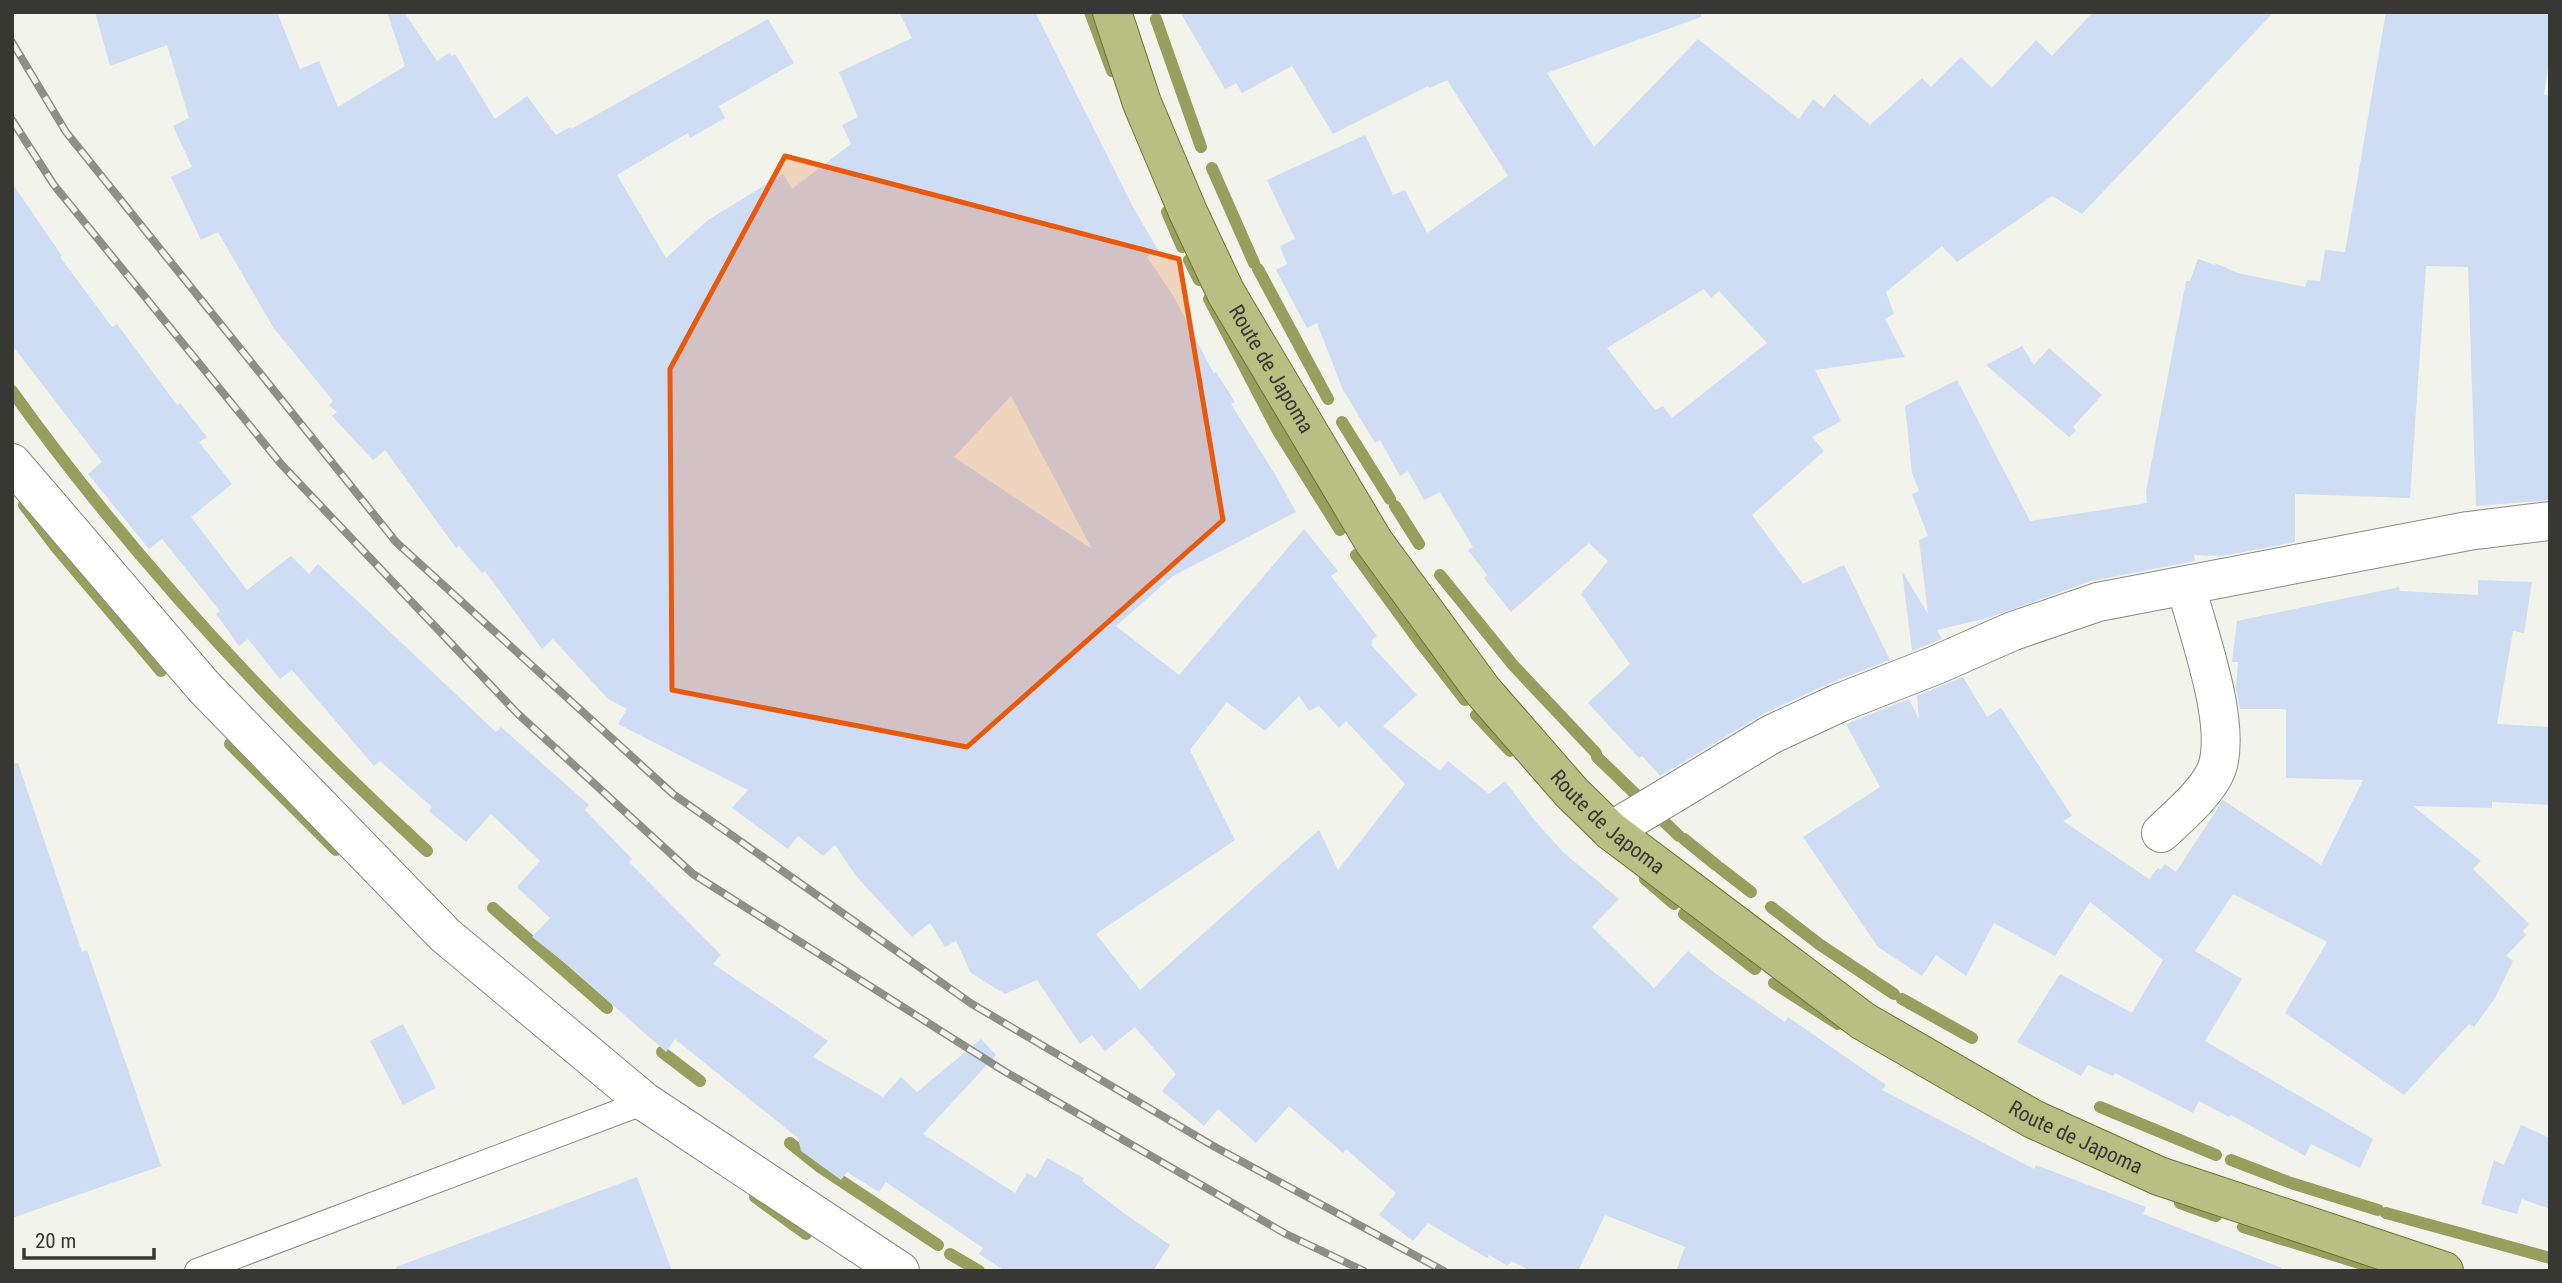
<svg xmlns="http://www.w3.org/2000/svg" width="2562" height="1283" viewBox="0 0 2562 1283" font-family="'Roboto Condensed',sans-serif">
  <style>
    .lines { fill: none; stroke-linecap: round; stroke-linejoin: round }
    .stream { stroke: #969f5d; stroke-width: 12 }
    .building { fill: #cedcf4; fill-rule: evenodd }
    .lane-casing { stroke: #898b82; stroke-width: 26 }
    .street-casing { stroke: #898b82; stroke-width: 40 }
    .primary-casing { stroke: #6d7432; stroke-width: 40 }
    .lane { stroke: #fff; stroke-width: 24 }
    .street { stroke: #fff; stroke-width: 38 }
    .primary { stroke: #b9bf83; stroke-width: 38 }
    .rail-casing { stroke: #8e8f89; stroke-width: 8 }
    .rail { stroke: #f2f4eb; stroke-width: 5; stroke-dasharray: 16; stroke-linecap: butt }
    .marked { fill: #e8590c; fill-opacity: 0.2; stroke: #e8590c; stroke-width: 5; stroke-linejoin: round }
    .labels { text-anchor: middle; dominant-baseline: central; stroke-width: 5; stroke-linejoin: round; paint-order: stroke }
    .street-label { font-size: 21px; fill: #373834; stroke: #f2f4eb }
  </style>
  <rect width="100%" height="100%" fill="#f2f4eb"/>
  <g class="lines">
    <path class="stream" d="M 1090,12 L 1112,71
      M 1156,19 L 1201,147
      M 1212,168 L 1254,263
      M 1167,212 L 1182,247
      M 1189,260 L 1199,280
      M 1258,269 L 1328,399
      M 1209,299 L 1278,431 L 1340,530
      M 12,391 C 132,559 275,711 427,851
      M 1342,422 L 1390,499
      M 24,505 L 55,546 L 161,671
      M 1395,506 L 1419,544
      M 1356,555 L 1419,641 L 1465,700
      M 1440,575 L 1513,665 L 1596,753
      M 1476,715 L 1510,751
      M 230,744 L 336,850
      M 1597,757 L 1679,836
      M 1684,839 L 1716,865
      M 1720,868 L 1751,892
      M 1645,879 L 1674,904
      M 1771,907 L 1819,944 L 1894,994
      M 493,908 L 607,1008
      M 1684,914 L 1755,969
      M 1774,983 L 1838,1024
      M 1902,999 L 1972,1038
      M 662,1052 L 700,1081
      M 2100,1107 L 2216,1155
      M 790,1143 L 820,1167 L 938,1245
      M 2231,1160 L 2291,1183 L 2378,1210
      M 755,1197 L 806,1234
      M 2180,1203 L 2216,1216
      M 2386,1213 L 2550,1258
      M 2243,1227 L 2372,1267
      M 950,1254 L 979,1271"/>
  </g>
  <path class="building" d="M 95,12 L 277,12 L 300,69 L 319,61 L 338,107 L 405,66 L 387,12 L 404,12 L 437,61 L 449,53 L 452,56 L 455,54 L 495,119 L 527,96 L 556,135 L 570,127 L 571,129 L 768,19 L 794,63 L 719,106 L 725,118 L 690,138 L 688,133 L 617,175 L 666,258 L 708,220 L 783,174 L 792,189 L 851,144 L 842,125 L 858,117 L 839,72 L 912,38 L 899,12 L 1035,12 L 1133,207 L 1158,250 L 1147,257 L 1174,297 L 1214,374 L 1216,372 L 1235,402 L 1231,404 L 1276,476 L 1296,512 L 1173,576 L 1116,626 L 1179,675 L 1304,529 L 1338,571 L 1331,576 L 1377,636 L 1371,641 L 1373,643 L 1371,645 L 1417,695 L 1383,726 L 1440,771 L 1448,761 L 1489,794 L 1505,781 L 1535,821 L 1564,853 L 1619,899 L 1592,927 L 1654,988 L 1688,951 L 1716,974 L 1785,1022 L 1788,1017 L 1886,1085 L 1882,1090 L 2034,1169 L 2036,1165 L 2146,1207 L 2143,1214 L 2282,1268 L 2281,1271 L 1676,1271 L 1685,1247 L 1605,1215 L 1578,1271 L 1532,1271 L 1511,1261 L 1508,1266 L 1489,1255 L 1487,1258 L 1428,1223 L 1413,1241 L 1379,1215 L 1396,1193 L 1346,1149 L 1343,1153 L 1289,1106 L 1256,1143 L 1218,1109 L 1204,1126 L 1162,1091 L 1176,1074 L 1135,1027 L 1105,1051 L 1092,1035 L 1080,1044 L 1037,980 L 1005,994 L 971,973 L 956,941 L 945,947 L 930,923 L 912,937 L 856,876 L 835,845 L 823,856 L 798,836 L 788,849 L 732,808 L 748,790 L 618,724 L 627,709 L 608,699 L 553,639 L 542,649 L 485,571 L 482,573 L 459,546 L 456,548 L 385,450 L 373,460 L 332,416 L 337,412 L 329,405 L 333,401 L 273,327 L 218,232 L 201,240 L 171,177 L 192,167 L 173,126 L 189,118 L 167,45 L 110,66 ZM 1011,396 L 1092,549 L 954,457 ZM 1299,696 L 1309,711 L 1319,706 L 1339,728 L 1346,721 L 1405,784 L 1338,870 L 1319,830 L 1140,990 L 1096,934 L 1235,840 L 1190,750 L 1227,702 L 1265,731 Z
    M 1180,12 L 1701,12 L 1701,17 L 1547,73 L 1594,147 L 1698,39 L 1799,119 L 1813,99 L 1824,108 L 1834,94 L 1870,125 L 1922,78 L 1931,87 L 1961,57 L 1992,88 L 2036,40 L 2052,56 L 2093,12 L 2274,12 L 2082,214 L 2052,196 L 1957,262 L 1942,246 L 1886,292 L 1894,314 L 1885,319 L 1905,357 L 1815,370 L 1841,421 L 1812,437 L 1824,451 L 1752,515 L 1803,584 L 1844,565 L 1890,660 L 1830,683 L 1763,714 L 1660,776 L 1642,756 L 1639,758 L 1588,703 L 1630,664 L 1581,594 L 1608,561 L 1589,543 L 1511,612 L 1484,578 L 1487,575 L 1468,550 L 1473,547 L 1440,492 L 1424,500 L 1408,471 L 1400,476 L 1380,440 L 1375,443 L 1342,388 L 1317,323 L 1307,328 L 1276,270 L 1287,264 L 1280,246 L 1295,239 L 1267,180 L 1365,135 L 1393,195 L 1405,190 L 1427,233 L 1508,176 L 1447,80 L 1430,88 L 1428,86 L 1333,134 L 1292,66 L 1242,93 L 1236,83 L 1225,89 ZM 1704,289 L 1711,298 L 1719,291 L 1767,343 L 1672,418 L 1663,406 L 1655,410 L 1607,348 Z
    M 2386,12 L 2550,12 L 2550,55 L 2544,94 L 2550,96 L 2550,500 L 2476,506 L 2468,267 L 2426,266 L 2410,498 L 2295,494 L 2295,542 L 2223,556 L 2194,555 L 2195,561 L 2091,581 L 1991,617 L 1937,630 L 1942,639 L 1912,651 L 1902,571 L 1928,614 L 1919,540 L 1928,536 L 1912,494 L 1919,491 L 1912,473 L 1905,406 L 1957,380 L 2030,521 L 2147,503 L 2146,491 L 2186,281 L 2190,281 L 2198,259 L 2215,265 L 2215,263 L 2238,273 L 2305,287 L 2307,280 L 2320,281 L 2325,250 L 2345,252 Z
    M 12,183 L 62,256 L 60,257 L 112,327 L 117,324 L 177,405 L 180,403 L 207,437 L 199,442 L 232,484 L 191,517 L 247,590 L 291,556 L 309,574 L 318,564 L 496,732 L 501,727 L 589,805 L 585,810 L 632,859 L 629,862 L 721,955 L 713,964 L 828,1041 L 813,1057 L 883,1097 L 901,1077 L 917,1092 L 981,1039 L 996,1055 L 923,1134 L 1015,1193 L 1027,1173 L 1036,1178 L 1047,1158 L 1084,1178 L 1082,1181 L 1125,1214 L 1170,1245 L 1153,1271 L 1005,1271 L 979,1254 L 983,1248 L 886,1182 L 879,1192 L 847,1172 L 841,1180 L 801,1151 L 798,1138 L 675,1039 L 666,1052 L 570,967 L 532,937 L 550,918 L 517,887 L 540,861 L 491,814 L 466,842 L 429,811 L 432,807 L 380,761 L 374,766 L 292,670 L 280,679 L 248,639 L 239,646 L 216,614 L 220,611 L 162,539 L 149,549 L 88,474 L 102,462 L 12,345 Z
    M 2022,346 L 2034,365 L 2049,348 L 2102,395 L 2073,427 L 2076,431 L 2069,437 L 1986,365 Z
    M 2478,580 L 2532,582 L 2524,633 L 2513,631 L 2497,724 L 2550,727 L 2550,805 L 2492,802 L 2492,808 L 2413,806 L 2481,861 L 2473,869 L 2529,924 L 2523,931 L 2526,935 L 2506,956 L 2513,961 L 2495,998 L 2474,1027 L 2469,1024 L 2404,1095 L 2285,1013 L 2327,942 L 2233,894 L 2195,951 L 2242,979 L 2205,1041 L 2373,1139 L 2360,1168 L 2311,1144 L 2305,1156 L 2231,1115 L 2229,1117 L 2199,1101 L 2193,1113 L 2115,1073 L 2113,1076 L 2088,1065 L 2081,1076 L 2017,1042 L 2060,974 L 2132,1013 L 2163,960 L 2090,902 L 2055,956 L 1994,923 L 1966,976 L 1936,955 L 1922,976 L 1878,947 L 1803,837 L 1880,787 L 1846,724 L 1909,699 L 1919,720 L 1917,696 L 1963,677 L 1987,717 L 2001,708 L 2072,816 L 2063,821 L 2149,879 L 2158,868 L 2160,870 L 2165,864 L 2176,872 L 2223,800 L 2321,865 L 2363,780 L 2286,778 L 2286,709 L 2240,709 L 2236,688 L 2238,662 L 2232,662 L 2237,621 L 2399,587 L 2400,591 L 2478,595 Z
    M 18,763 L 82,952 L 87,950 L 161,1166 L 12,1218 L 12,764 Z
    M 403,1024 L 436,1088 L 403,1105 L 370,1041 Z
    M 2521,1125 L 2550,1138 L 2550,1209 L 2522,1199 L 2517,1214 L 2481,1204 L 2494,1160 L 2504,1165 Z
    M 637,1177 L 672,1271 L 396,1271 L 396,1267 Z"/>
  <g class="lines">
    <g class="lane-casing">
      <path id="lane" d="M 197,1271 L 645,1102"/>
    </g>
    <g class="street-casing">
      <path id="street" d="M 12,463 L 204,687 L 445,935 L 645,1102 L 900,1271
        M 1611,831 L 1772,734 L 1839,703 L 1936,665 L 2013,631 L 2098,602 L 2468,531 L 2550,521
        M 2161,833 C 2179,816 2208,792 2217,768 C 2232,723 2198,633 2186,586"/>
    </g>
    <g class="primary-casing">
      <g id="primary">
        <path id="s1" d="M 1112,12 L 1142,103 L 1188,212 L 1226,293 L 1374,542 L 1483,691 L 1572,793 L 1611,831 L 1863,1021 L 2033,1119 L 2159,1176 L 2444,1271"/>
      </g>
    </g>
    <use href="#lane" class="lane"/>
    <use href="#street" class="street"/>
    <use href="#primary" class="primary"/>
    <g class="rail-casing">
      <path id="rail" d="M 12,42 L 66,132 L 396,542 L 673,794 L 972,1004 L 1215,1147 L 1444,1271
        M 12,120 L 54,185 L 281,464 L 517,713 L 693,874 L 1004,1071 L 1286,1234 L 1364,1271"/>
    </g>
    <use href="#rail" class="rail"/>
  </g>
  <path class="marked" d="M 785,156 L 1179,259 L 1223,520 L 967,747 L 672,690 L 670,369 Z"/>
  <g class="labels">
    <g class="street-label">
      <text stroke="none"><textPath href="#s1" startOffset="392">Route de Japoma</textPath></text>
      <text stroke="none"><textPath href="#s1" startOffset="959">Route de Japoma</textPath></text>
      <text stroke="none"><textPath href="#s1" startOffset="1526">Route de Japoma</textPath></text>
    </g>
  </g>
  <rect width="2562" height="1283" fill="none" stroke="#373834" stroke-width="28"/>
  <path d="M24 1248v10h130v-10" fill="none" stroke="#373834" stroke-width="3.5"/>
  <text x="35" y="1248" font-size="21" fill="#373834" stroke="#f2f4eb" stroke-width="5" paint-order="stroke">20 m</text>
</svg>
